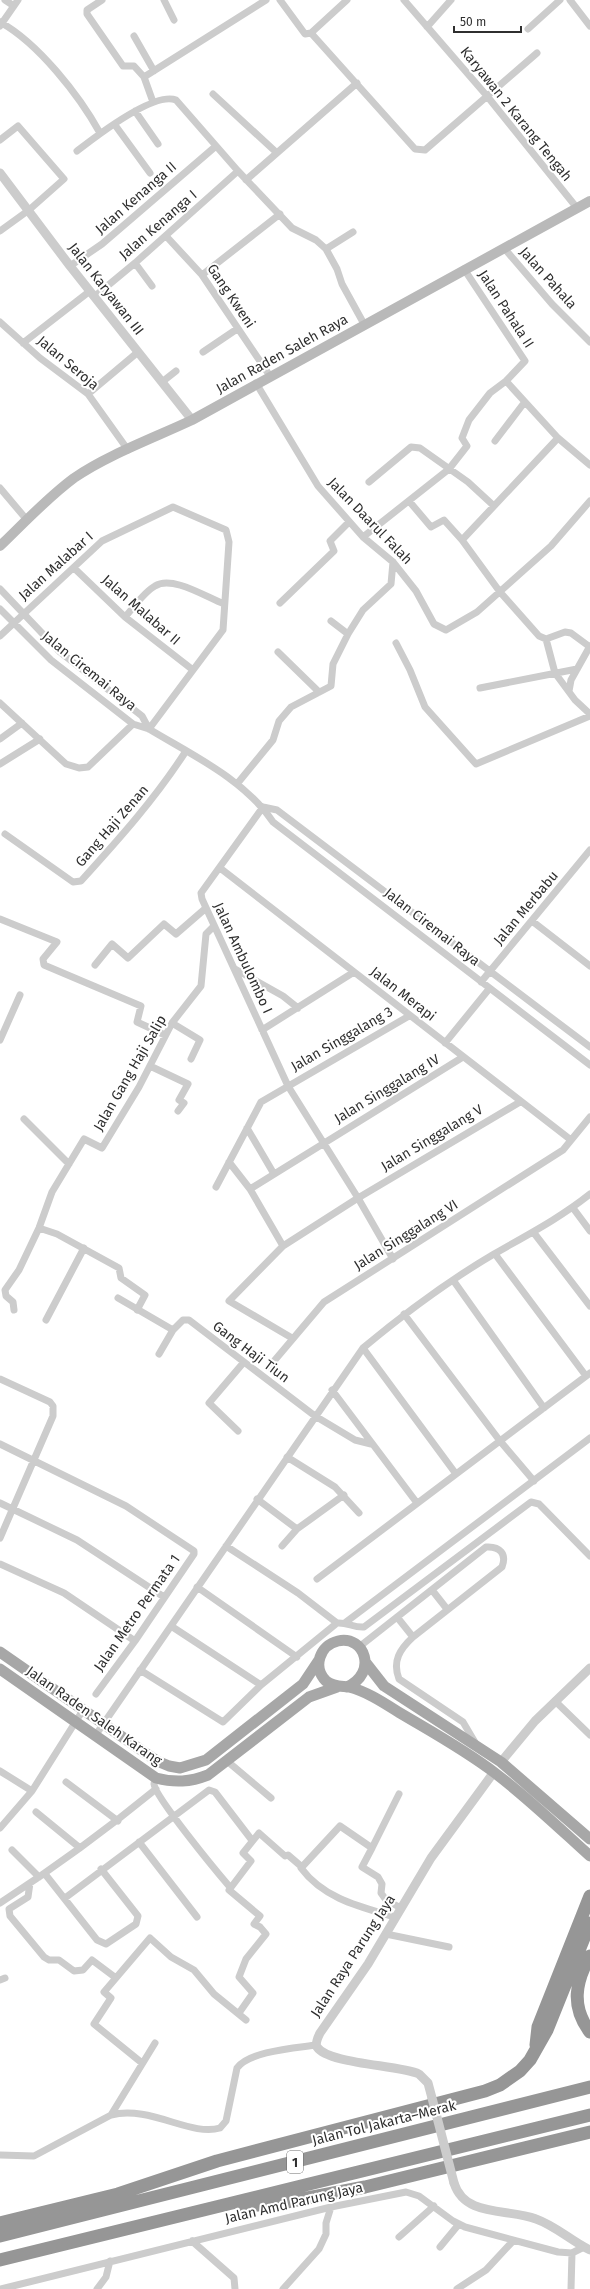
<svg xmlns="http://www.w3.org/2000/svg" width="590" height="2289" viewBox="0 0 590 2289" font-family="'Fira Sans',sans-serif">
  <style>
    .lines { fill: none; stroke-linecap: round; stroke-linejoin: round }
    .minor { stroke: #ccc; stroke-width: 7 }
    .tertiary { stroke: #ccc; stroke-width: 9 }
    .secondary { stroke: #b9b9b9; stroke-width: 10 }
    .primary { stroke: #a7a7a7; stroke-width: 11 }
    .motorway { stroke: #969696; stroke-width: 13 }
    .tertiary-bridge { stroke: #ccc; stroke-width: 9 }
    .labels { text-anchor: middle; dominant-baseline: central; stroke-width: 4; stroke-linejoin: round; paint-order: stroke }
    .shield { fill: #fff; stroke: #6d6d6d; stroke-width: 1 }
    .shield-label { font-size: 13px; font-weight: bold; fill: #2f2f2f }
    .street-label { font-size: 14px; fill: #2f2f2f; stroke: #fff }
  </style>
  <rect width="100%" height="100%" fill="#fff"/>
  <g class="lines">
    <path class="minor" d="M 5,0 L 14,6
      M 102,0 L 87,10 L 87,14 L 123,66 L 134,66 L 144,77 L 153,102
      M 164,0 L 174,20
      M 280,0 L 305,34 L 311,33
      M 347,0 L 311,33 L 415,149 L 425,150 L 537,53
      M 404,0 L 487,96 L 577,208
      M 570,0 L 590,26
      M 0,22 C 38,43 79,95 100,133
      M 0,26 L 18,0
      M 427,27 L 451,0
      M 528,29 L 560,0
      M 134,36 L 154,71
      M 144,77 L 266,0
      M 213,94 L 277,153
      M 135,111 L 158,144
      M 115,125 L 150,173
      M 0,140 L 18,126 L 64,179 L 29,210 L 0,231
      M 77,151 C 95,137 154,91 176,100 L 238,171 L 292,228 L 316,240 L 326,249 L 337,269 L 342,284 L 364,324
      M 246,180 L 357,83
      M 166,236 L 202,275 L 270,376
      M 504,248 L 552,304 L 590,342
      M 326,249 L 353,232
      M 135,263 L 152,286
      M 70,266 L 102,244 L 216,146
      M 202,275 L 280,214
      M 94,297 L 135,263 L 238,171
      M 0,322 L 40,358 L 88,394 L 128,450
      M 23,343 L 90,291
      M 203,352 L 237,329
      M 506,381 L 558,438 L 590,465
      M 162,382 L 176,371
      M 256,383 L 318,486 L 363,537 L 393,562 L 416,591 L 434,624 L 446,630 L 477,612 L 551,546 L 590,501
      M 88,394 L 138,352
      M 495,441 L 524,403
      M 369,482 L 411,447 L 420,448 L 468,482 L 494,506
      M 0,488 L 27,520
      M 409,501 L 431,527 L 444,520 L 462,540 L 500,592 L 539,636 L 546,639 L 565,632 L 571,633 L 590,647
      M 363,537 L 449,469 L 467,446 L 462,438 L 469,420 L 490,393 L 506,381 L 525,361 L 464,269
      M 462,540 L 558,438
      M 74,568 L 125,617 L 193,670
      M 0,589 L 60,652 L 142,716 L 149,729
      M 280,603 L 334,551 L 330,541 L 349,522
      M 0,609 L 51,660 L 133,724 L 149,729 C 192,755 244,779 273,822 L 590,1065
      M 125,617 C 134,607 144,592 155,586 C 172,575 206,597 224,604
      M 331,621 L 348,634
      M 0,636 L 102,541 L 173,507 L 226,530 L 229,542 L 223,630 L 149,729
      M 546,639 L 555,673 L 575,700 L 590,714
      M 396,643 L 410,670 L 425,707 L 476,764 L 590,716
      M 278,652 L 319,692
      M 480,688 L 577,669
      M 569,691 L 571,680 L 590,646
      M 0,703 L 66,764 L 79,768 L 88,767 L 133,724
      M 0,739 L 22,723
      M 0,764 L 40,739
      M 237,784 L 273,740 L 279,721 L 291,707 L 331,686 L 333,664 L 348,634 L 363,610 L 391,584 L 393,562
      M 263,807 L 201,893 L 202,899 L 288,1086 L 358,1198 L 393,1259
      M 263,807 L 277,810 L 590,1047
      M 5,834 L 73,882 L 81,881 C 119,839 155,799 186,751
      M 220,868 L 571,1140
      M 0,919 L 57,942 L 43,959 L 44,965 L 141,1006 L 137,1022 L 165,1035
      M 532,921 L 590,966
      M 95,965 L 112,944 L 128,958 L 164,924 L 176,934 L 206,908
      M 235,969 L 283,996 L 298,1008
      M 481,982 L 590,850
      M 172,1023 L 200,1040 L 191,1059
      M 262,1030 L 354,972
      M 0,1040 L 20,995
      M 445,1043 L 489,989
      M 150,1066 L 188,1084 L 179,1100 L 184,1103 L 178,1111
      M 24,1119 L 69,1164
      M 247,1128 L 274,1174
      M 229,1162 L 250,1189 L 283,1246
      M 216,1187 L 261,1102 L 409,1016
      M 250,1189 L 463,1057
      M 573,1208 L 590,1231
      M 39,1228 L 57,1234 L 119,1268 L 121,1278 L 145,1295 L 137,1310
      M 534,1233 L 590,1306
      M 495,1254 L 586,1376
      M 453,1280 L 544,1408
      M 118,1298 L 173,1330
      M 14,1310 L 13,1302 L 6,1296 L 5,1290 L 19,1270 L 39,1228 L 52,1192 L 84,1139 L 102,1148 L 139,1087 L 172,1023 L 201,986 L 206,934 L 214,926
      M 404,1314 L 500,1441 L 534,1481
      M 46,1320 L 84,1248
      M 292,1338 L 229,1301 L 283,1246 L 358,1198 L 520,1102
      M 363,1348 L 456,1474
      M 159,1354 L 173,1330 L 183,1320 L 189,1320 L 315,1416 L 355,1440 L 371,1444
      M 269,1367 L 324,1302 L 563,1150 L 590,1117
      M 0,1379 L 50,1402 L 53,1406 L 53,1416 L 0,1538
      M 332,1390 L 417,1503
      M 238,1431 L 209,1403 L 244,1362
      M 0,1444 L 126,1506 L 194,1551 L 194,1554 L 135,1641 L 96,1694
      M 287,1457 L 335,1487 L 359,1513
      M 257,1499 L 297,1529
      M 0,1503 L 77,1540 L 164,1597
      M 226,1546 L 298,1593 L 337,1623
      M 282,1546 L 297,1529 L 344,1495
      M 0,1564 L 64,1593 L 135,1641
      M 317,1579 L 590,1373
      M 197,1587 L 297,1657
      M 432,1590 L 447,1609
      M 397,1617 L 413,1637
      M 346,1622 L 590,1438
      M 171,1626 L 261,1685
      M 359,1647 L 486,1547 C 500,1546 507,1554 502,1567 L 413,1637 C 400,1649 392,1661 399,1679 L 463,1722 L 476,1744
      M 140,1670 L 223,1722 L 261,1685 L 337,1623 C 347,1622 354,1628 364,1627 L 531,1502 L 539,1504 L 590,1556
      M 555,1701 L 590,1735
      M 95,1736 L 363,1348 C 405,1313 448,1281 494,1254 C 527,1235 560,1218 590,1194
      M 227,1761 L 271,1798
      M 0,1771 L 32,1791
      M 156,1778 C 155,1779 154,1783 154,1784 C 155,1797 217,1872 229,1886
      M 66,1782 L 118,1821
      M 36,1812 L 80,1848
      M 0,1828 L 32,1791 L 83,1710
      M 139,1842 L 197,1917
      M 372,1848 L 362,1867 L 378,1877 L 382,1884 L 381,1893 L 386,1900 L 401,1908
      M 12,1850 L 39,1877
      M 45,1874 L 97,1940 L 106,1944 L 136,1924 L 138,1916 L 101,1869
      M 30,1883 L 28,1897 L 9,1909 L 10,1916 L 44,1957 L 49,1960 L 59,1960 L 74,1971 L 83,1970 L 92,1960 L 116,1978
      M 65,1898 L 209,1790 L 215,1792 L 251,1839
      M 0,1903 C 54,1868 106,1830 156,1789
      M 395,1917 C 361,1907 324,1899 301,1868 L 340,1826 L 372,1848 L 399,1794
      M 386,1934 L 449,1947
      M 0,1980 L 5,1978
      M 239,2013 L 253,1993 L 239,1977 L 246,1959 L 266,1934 L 260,1927 L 254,1924 L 260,1916 L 229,1890 L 251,1861 L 243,1853 L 259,1833 L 285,1856 L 288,1855 L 302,1867
      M 142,2063 L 94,2024 L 111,1998 L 104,1992 L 150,1938 L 171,1957 L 194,1970 L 214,1994 L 246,2020
      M 111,2115 L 155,2043
      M 0,2155 L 34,2156 L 111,2115 C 150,2105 191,2137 220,2128 L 226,2121 L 237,2068 C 249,2051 296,2048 316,2045
      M 399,2237 L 434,2206
      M 192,2241 L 234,2278 L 235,2289
      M 440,2247 L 459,2224
      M 1,2289 L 331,2207 L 406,2192 L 419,2196 L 453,2221 L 465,2227 L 558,2252 L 572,2253 L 584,2247
      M 97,2289 L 106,2277 L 110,2261
      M 283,2289 L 319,2249 L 326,2234 L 326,2223 L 331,2207
      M 457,2289 L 486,2270 L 513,2241
      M 571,2289 L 572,2253"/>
    <path class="tertiary" d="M 0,173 L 70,266 L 192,420
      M 501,1762 L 535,1721 L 590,1668
      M 432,2098 L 428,2083 L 419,2074 C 399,2065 328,2064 317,2047 C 315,2043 318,2037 320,2033 L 368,1964 L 431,1858 L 494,1772
      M 454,2183 C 465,2218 508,2208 536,2219 C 556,2226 571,2241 590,2250"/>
    <path class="secondary" d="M 0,546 C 24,523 47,498 74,478 C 107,455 156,437 192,420 L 590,201"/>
    <path class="primary" d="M 0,1652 L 157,1761 L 169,1766 L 180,1768 L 206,1760 L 303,1684 L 319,1660
      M 366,1663 L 384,1686 L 501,1762 L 590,1839
      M 0,1669 L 156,1778 C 175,1783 190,1782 208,1775 L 309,1697 L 337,1687
      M 347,1687 C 378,1673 365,1635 338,1641 C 320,1645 312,1667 326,1681 C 333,1687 341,1686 349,1687 C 368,1692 384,1703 400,1713 C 432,1732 465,1750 495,1773 C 528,1798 559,1828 590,1856"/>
    <path class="motorway" d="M 590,1956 C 575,1982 571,2007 590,2032
      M 536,2045 L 538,2027 L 590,1896
      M 242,2206 L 276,2204 L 365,2187 L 590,2132
      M 0,2223 L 118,2194 L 217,2161 L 485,2091 L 500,2085 L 520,2071 L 530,2060 L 547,2030 L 590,1923
      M 0,2236 L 590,2087
      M 0,2260 C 196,2210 394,2165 590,2115"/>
    <path class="tertiary-bridge" d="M 432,2098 L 454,2183"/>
  </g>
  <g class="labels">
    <rect class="shield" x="287" y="2151" width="16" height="22" rx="3"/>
    <g class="shield-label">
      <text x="295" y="2162">1</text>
    </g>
    <g class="street-label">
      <text transform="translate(516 114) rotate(51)">Karyawan 2 Karang Tengah</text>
      <text transform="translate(136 198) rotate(-41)">Jalan Kenanga II</text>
      <text transform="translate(158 225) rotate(-41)">Jalan Kenanga I</text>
      <text transform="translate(548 278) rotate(48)">Jalan Pahala</text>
      <text transform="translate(106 289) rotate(52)">Jalan Karyawan III</text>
      <text transform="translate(231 296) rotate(56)">Gang Kweni</text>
      <text transform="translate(506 309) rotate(57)">Jalan Pahala II</text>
      <text transform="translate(282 354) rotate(-29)">Jalan Raden Saleh Raya</text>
      <text transform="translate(68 363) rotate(40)">Jalan Seroja</text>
      <text transform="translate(370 521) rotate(46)">Jalan Daarul Falah</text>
      <text transform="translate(56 566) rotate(-42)">Jalan Malabar I</text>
      <text transform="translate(141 610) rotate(41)">Jalan Malabar II</text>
      <text transform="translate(89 671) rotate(39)">Jalan Ciremai Raya</text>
      <text transform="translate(112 826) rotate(-49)">Gang Haji Zenan</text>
      <text transform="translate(526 908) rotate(-50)">Jalan Merbabu</text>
      <text transform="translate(432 927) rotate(38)">Jalan Ciremai Raya</text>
      <text transform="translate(243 958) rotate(65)">Jalan Ambulombo I</text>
      <text transform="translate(403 994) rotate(38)">Jalan Merapi</text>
      <text transform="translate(342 1039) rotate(-30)">Jalan Singgalang 3</text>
      <text transform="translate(130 1073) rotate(-60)">Jalan Gang Haji Salip</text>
      <text transform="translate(387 1089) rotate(-31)">Jalan Singgalang IV</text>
      <text transform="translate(432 1138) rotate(-31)">Jalan Singgalang V</text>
      <text transform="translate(406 1235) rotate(-32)">Jalan Singgalang VI</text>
      <text transform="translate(251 1352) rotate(37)">Gang Haji Tiun</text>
      <text transform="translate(137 1613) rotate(-55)">Jalan Metro Permata 1</text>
      <text transform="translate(94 1716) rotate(35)">Jalan Raden Saleh Karang</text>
      <text transform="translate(353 1956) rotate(-57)">Jalan Raya Parung Jaya</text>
      <text transform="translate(384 2123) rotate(-14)">Jalan Tol Jakarta–Merak</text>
      <text transform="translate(294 2203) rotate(-13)">Jalan Amd Parung Jaya</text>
    </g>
  </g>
  <path d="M454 26v6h67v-6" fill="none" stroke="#2f2f2f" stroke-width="2"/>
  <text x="460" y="26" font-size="12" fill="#2f2f2f" stroke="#ffffff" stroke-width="3" paint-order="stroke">50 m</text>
</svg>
